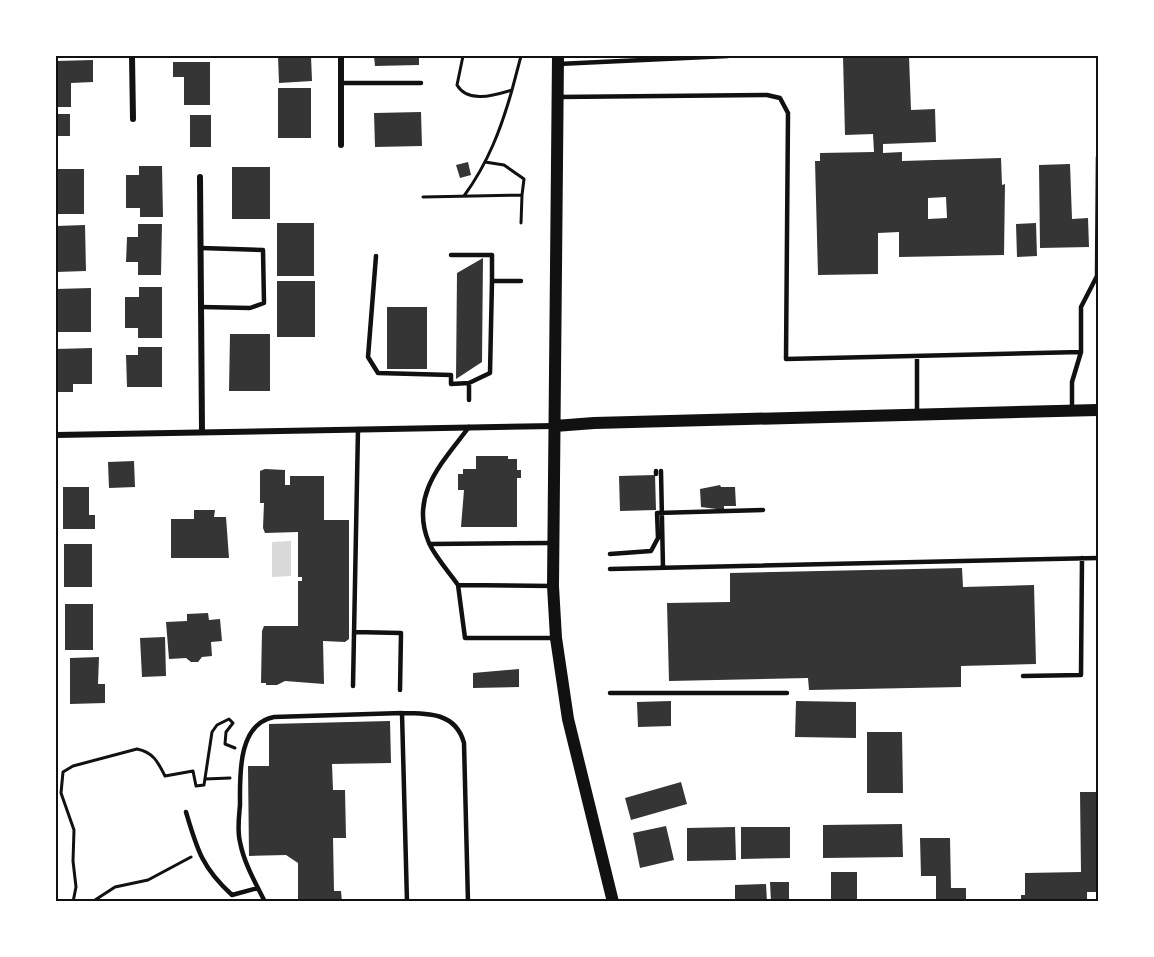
<svg xmlns="http://www.w3.org/2000/svg" width="1154" height="957" viewBox="0 0 1154 957" font-family="Poppins,sans-serif">
  <style>
    .water { fill: #d9d9d9 }
    .building { fill: #353535; fill-rule: evenodd }
    .lines { fill: none; stroke-linecap: round; stroke-linejoin: round }
    .path { stroke: #111; stroke-width: 3 }
    .service { stroke: #111; stroke-width: 4.5 }
    .minor { stroke: #111; stroke-width: 6 }
    .secondary { stroke: #111; stroke-width: 12 }
    .neatline { fill: none; stroke: #111; stroke-width: 2 }
  </style>
  <rect width="100%" height="100%" fill="#fff"/>
  <path class="water" d="M 291,541 L 291,576 L 272,577 L 272,542 Z"/>
  <path class="building" d="M 278,56 L 311,56 L 312,81 L 279,83 Z
    M 374,56 L 419,56 L 419,65 L 375,66 Z
    M 843,56 L 909,56 L 911,110 L 935,109 L 936,142 L 883,144 L 883,153 L 902,152 L 902,161 L 1001,158 L 1002,185 L 1005,184 L 1004,255 L 899,257 L 899,232 L 878,233 L 878,274 L 818,275 L 815,161 L 820,161 L 820,153 L 874,152 L 873,134 L 845,135 ZM 946,197 L 947,218 L 928,219 L 928,198 Z
    M 93,60 L 93,82 L 71,83 L 71,107 L 56,107 L 56,61 Z
    M 173,62 L 210,62 L 210,105 L 184,105 L 184,77 L 173,77 Z
    M 278,88 L 311,88 L 311,138 L 278,138 Z
    M 421,112 L 422,146 L 375,147 L 374,113 Z
    M 56,114 L 70,114 L 70,136 L 56,136 Z
    M 190,115 L 211,115 L 211,147 L 190,147 Z
    M 468,162 L 471,175 L 460,178 L 456,165 Z
    M 1070,164 L 1072,219 L 1088,218 L 1089,247 L 1040,248 L 1039,165 Z
    M 139,166 L 162,166 L 163,217 L 140,217 L 140,208 L 126,208 L 126,175 L 139,175 Z
    M 232,167 L 270,167 L 270,219 L 232,219 Z
    M 56,169 L 84,169 L 84,214 L 56,214 Z
    M 277,223 L 314,223 L 314,276 L 277,276 Z
    M 1036,223 L 1037,256 L 1017,257 L 1016,224 Z
    M 138,224 L 162,224 L 161,275 L 138,275 L 138,262 L 126,262 L 127,237 L 138,237 Z
    M 85,225 L 86,271 L 56,272 L 56,226 Z
    M 483,258 L 482,362 L 456,379 L 457,273 Z
    M 277,281 L 315,281 L 315,337 L 277,337 Z
    M 139,287 L 162,287 L 162,338 L 138,338 L 138,328 L 125,328 L 125,297 L 139,297 Z
    M 91,288 L 91,332 L 56,332 L 56,289 Z
    M 387,307 L 427,307 L 427,369 L 387,369 Z
    M 230,334 L 270,334 L 270,391 L 229,391 Z
    M 138,347 L 162,347 L 162,387 L 127,387 L 126,355 L 138,355 Z
    M 92,348 L 92,384 L 73,384 L 73,392 L 56,392 L 56,349 Z
    M 476,456 L 508,456 L 508,459 L 517,459 L 517,470 L 521,470 L 521,478 L 517,478 L 517,527 L 461,527 L 464,490 L 458,490 L 458,474 L 463,474 L 463,469 L 476,469 Z
    M 134,461 L 135,487 L 109,488 L 108,462 Z
    M 265,469 L 285,470 L 285,485 L 290,485 L 290,476 L 324,476 L 324,520 L 349,520 L 349,639 L 345,642 L 323,641 L 324,684 L 285,681 L 277,685 L 266,685 L 266,683 L 261,683 L 262,631 L 264,626 L 298,626 L 298,581 L 302,581 L 302,577 L 298,577 L 298,532 L 265,533 L 263,528 L 264,503 L 260,503 L 260,471 Z
    M 655,475 L 656,510 L 620,511 L 619,476 Z
    M 720,485 L 721,487 L 735,487 L 736,506 L 724,506 L 724,510 L 701,507 L 700,489 Z
    M 63,487 L 89,487 L 89,515 L 95,515 L 95,529 L 63,529 Z
    M 194,510 L 215,510 L 214,517 L 226,517 L 229,558 L 171,558 L 171,519 L 194,519 Z
    M 64,544 L 92,544 L 92,587 L 64,587 Z
    M 962,568 L 963,587 L 1034,585 L 1036,664 L 961,666 L 961,687 L 809,690 L 808,678 L 669,681 L 667,603 L 730,602 L 730,573 Z
    M 65,604 L 93,604 L 93,650 L 65,650 Z
    M 208,613 L 209,620 L 220,619 L 222,641 L 211,642 L 212,656 L 202,657 L 198,662 L 191,662 L 186,658 L 169,659 L 166,622 L 187,621 L 187,614 Z
    M 165,637 L 166,676 L 142,677 L 140,638 Z
    M 99,657 L 98,684 L 105,684 L 105,703 L 70,704 L 70,658 Z
    M 519,669 L 519,687 L 473,688 L 473,673 Z
    M 671,701 L 671,726 L 638,727 L 637,702 Z
    M 796,701 L 856,702 L 856,738 L 795,737 Z
    M 390,721 L 391,763 L 332,764 L 333,790 L 345,790 L 346,838 L 333,838 L 334,891 L 341,891 L 342,902 L 298,902 L 298,863 L 286,855 L 249,856 L 248,766 L 269,766 L 269,724 Z
    M 867,732 L 902,732 L 903,793 L 867,793 Z
    M 681,782 L 687,804 L 631,820 L 625,798 Z
    M 1080,792 L 1098,792 L 1098,892 L 1087,892 L 1087,902 L 1021,902 L 1021,895 L 1025,895 L 1025,873 L 1081,872 Z
    M 902,824 L 903,857 L 823,858 L 823,825 Z
    M 666,826 L 674,860 L 640,868 L 633,833 Z
    M 735,827 L 736,860 L 687,861 L 687,828 Z
    M 741,827 L 790,827 L 790,858 L 741,859 Z
    M 920,838 L 950,838 L 951,888 L 966,888 L 966,902 L 936,902 L 936,876 L 921,876 Z
    M 831,872 L 857,872 L 857,902 L 831,902 Z
    M 770,882 L 789,882 L 789,902 L 771,902 Z
    M 766,884 L 767,902 L 735,902 L 735,885 Z"/>
  <g class="lines">
    <path class="path" d="M 463,56 L 457,85 C 468,104 495,95 512,90 L 521,56
      M 485,162 L 504,165 L 524,179 L 522,195
      M 464,196 C 488,163 501,129 512,90
      M 423,197 L 522,195 L 521,223
      M 205,779 L 230,778
      M 73,902 L 76,887 L 73,861 L 74,830 L 61,793 L 63,772 L 73,766 L 137,749 C 153,752 158,762 165,776 L 193,771 L 196,786 L 204,785 L 212,732 L 217,725 L 229,719 L 233,723 L 226,732 L 225,744 L 235,748
      M 92,902 L 115,887 L 148,880 L 191,857"/>
    <path class="service" d="M 558,64 L 728,56
      M 341,83 L 421,83
      M 558,97 L 767,95 L 780,98 L 788,113 L 786,359 L 1081,352
      M 201,248 L 263,250 L 264,303 L 250,308 L 201,307
      M 451,255 L 492,255 L 492,281 L 521,281
      M 376,256 L 368,357 L 378,373 L 451,375 L 451,384 L 469,383 L 490,373 L 492,281
      M 917,357 L 917,414
      M 469,400 L 469,383
      M 1072,410 L 1072,382 L 1081,352 L 1081,307 L 1097,276 L 1098,157
      M 469,427 C 442,463 409,495 429,543 C 436,558 449,572 458,585 L 552,586
      M 656,471 L 656,474
      M 661,471 L 663,568
      M 430,544 L 553,543
      M 610,554 L 651,551 L 658,538 L 657,513 L 763,510
      M 610,569 L 1098,558
      M 458,585 L 465,638 L 556,638
      M 354,632 L 401,633 L 400,690
      M 1023,676 L 1081,675 L 1082,558
      M 353,686 L 358,429
      M 610,693 L 787,693
      M 186,812 C 197,849 202,868 232,895 L 258,888
      M 265,902 C 255,882 244,863 240,842 C 237,830 239,817 240,805 C 240,777 237,724 274,717 L 402,713
      M 407,902 L 402,713 C 429,713 456,713 464,743 L 468,902"/>
    <path class="minor" d="M 132,56 L 133,119
      M 341,56 L 341,145
      M 200,177 L 202,432
      M 56,435 L 555,426"/>
    <path class="secondary" d="M 558,56 L 553,586 L 556,638 L 568,719 L 613,902
      M 555,426 L 594,423 L 1098,410"/>
  </g>
  <rect width="1154" height="957" fill="none" stroke="#ffffff" stroke-width="114"/>
  <rect x="57" y="57" width="1040" height="843" class="neatline"/>
</svg>
